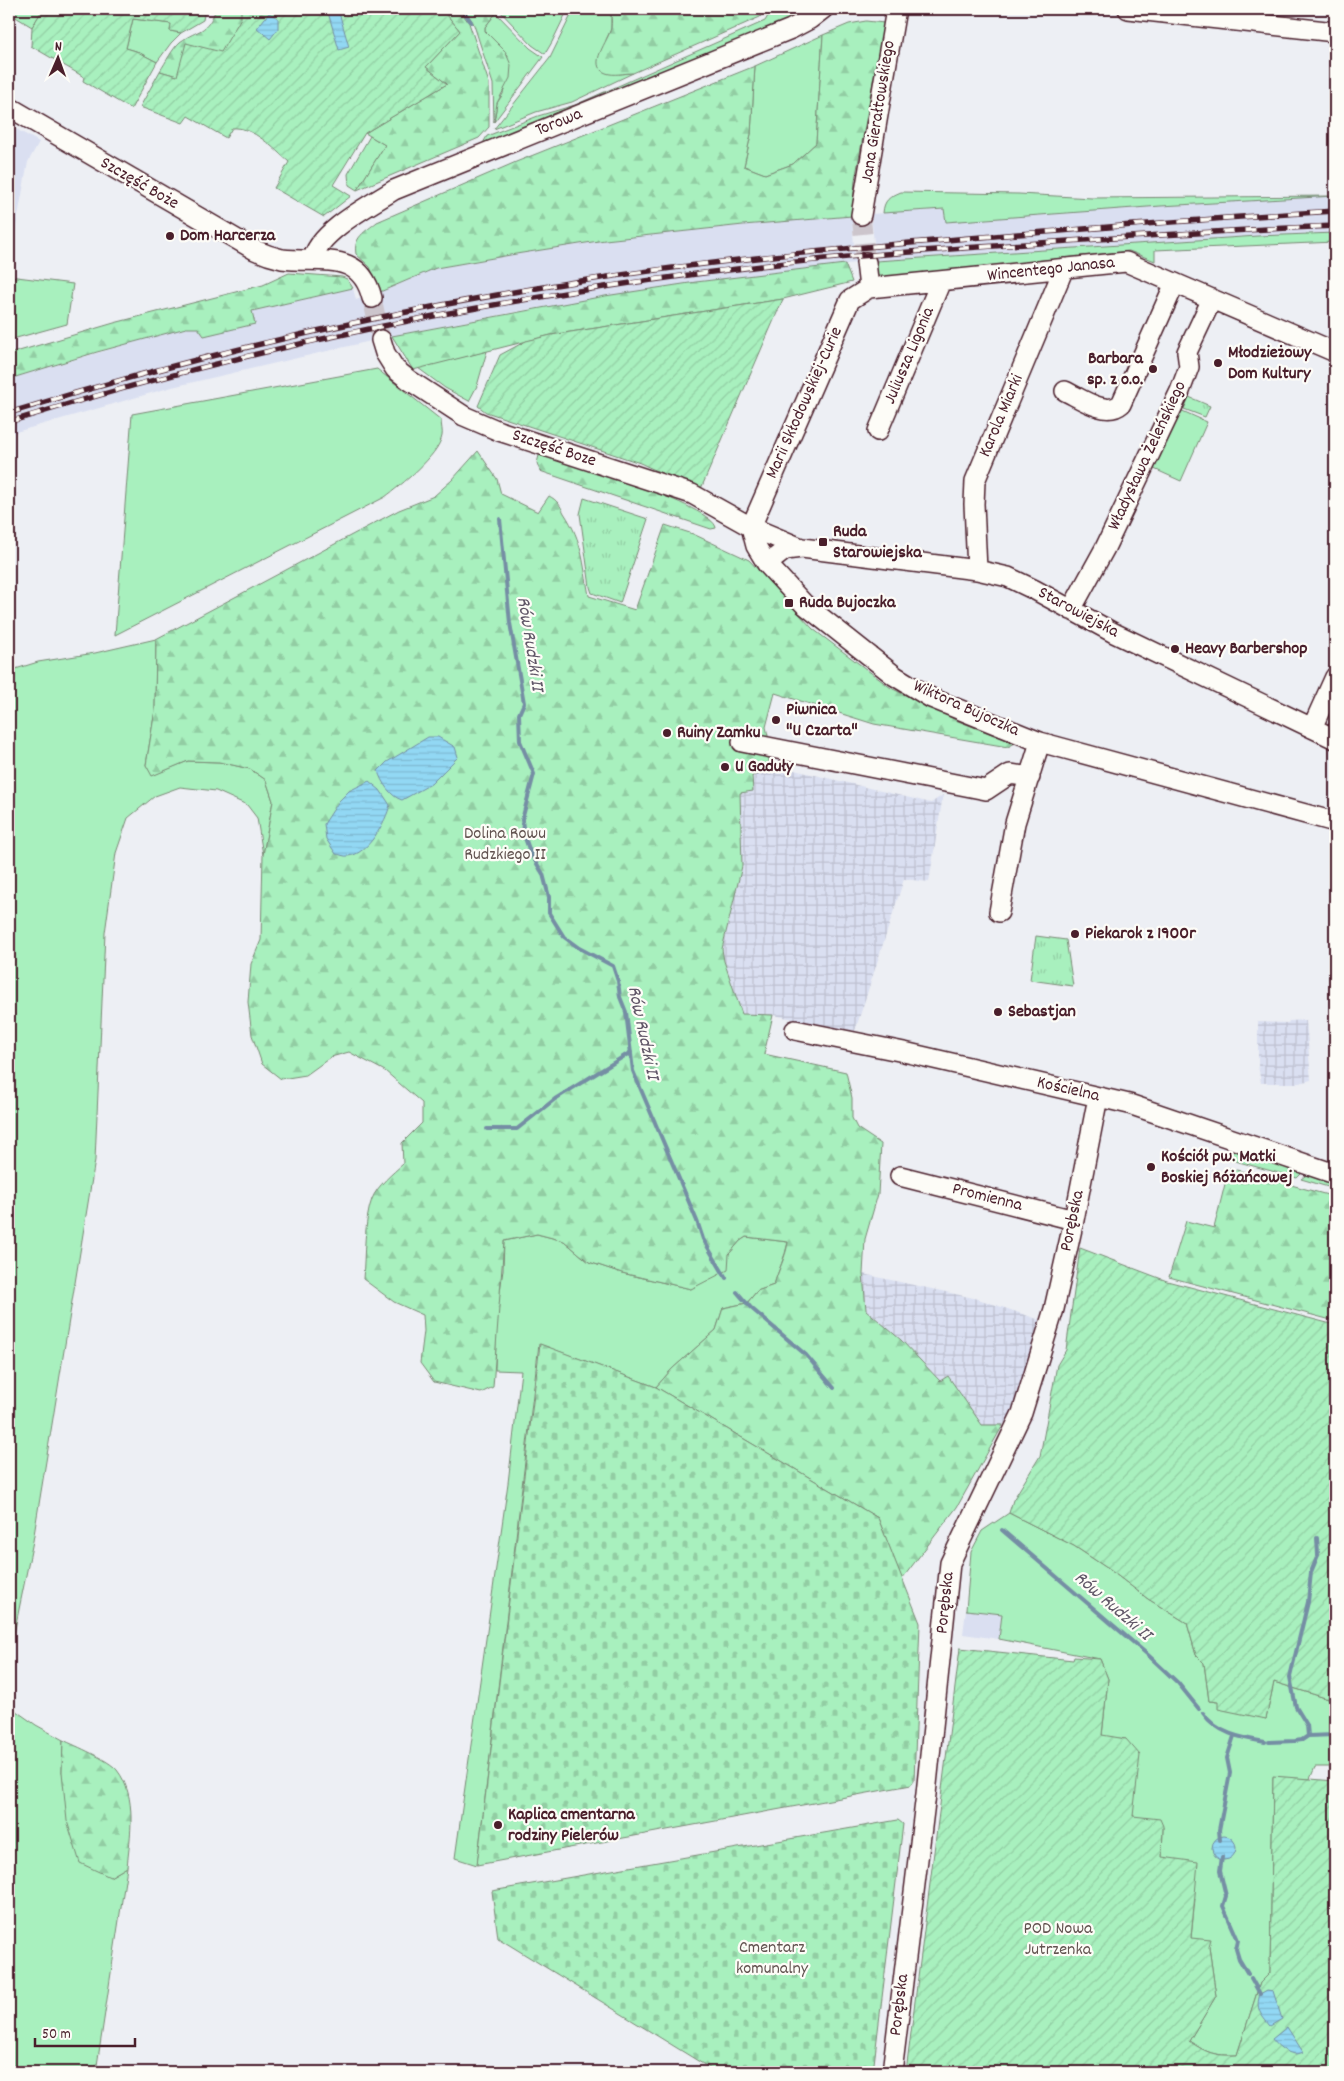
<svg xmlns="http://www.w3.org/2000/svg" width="1344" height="2081" viewBox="0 0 1344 2081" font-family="Dekko,sans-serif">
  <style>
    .built { fill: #dadff1 }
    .industrial { fill: url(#industrial-grid) }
    .grass { fill: #a8f0be; stroke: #798874 }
    .forest { fill: url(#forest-firs); stroke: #798874 }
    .cemetery { fill: url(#cemetery-stones); stroke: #798874 }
    .park { fill: url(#park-tufts); stroke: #798874 }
    .garden { fill: url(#garden-furrows); stroke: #798874 }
    .water { fill: url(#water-rules); stroke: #758ea4 }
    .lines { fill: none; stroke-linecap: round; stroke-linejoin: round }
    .stream { stroke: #758ea4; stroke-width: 4 }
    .minor-tunnel { stroke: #ccc5cc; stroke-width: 19; stroke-dasharray: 19 9; stroke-linecap: butt }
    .minor-casing { stroke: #4a1f2b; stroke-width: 22 }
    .minor { stroke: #fdfcf7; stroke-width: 19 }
    .rail-casing { stroke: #4a1f2b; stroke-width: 5.5 }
    .rail { stroke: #fdfcf7; stroke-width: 4; stroke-dasharray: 11; stroke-linecap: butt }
    .poi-dot { fill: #4a1f2b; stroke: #fdfcf7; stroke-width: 2 }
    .labels { text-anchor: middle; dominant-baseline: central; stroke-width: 4.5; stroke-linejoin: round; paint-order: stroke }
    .street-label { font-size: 18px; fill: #4a1f2b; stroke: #fdfcf7 }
    .poi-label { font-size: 18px; font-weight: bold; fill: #4a1f2b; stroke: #fdfcf7; text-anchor: start }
    .park-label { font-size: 18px; fill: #625350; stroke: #fdfcf7 }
    .water-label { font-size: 19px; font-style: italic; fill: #605667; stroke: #fdfcf7 }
  </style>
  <defs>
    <pattern id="industrial-grid" width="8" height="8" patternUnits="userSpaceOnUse" patternTransform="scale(1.25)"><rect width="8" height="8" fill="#dadff1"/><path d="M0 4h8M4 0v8" fill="none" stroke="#bdbfcf"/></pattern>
    <pattern id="forest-firs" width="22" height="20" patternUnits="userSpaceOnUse" patternTransform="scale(1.25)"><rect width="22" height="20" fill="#a8f0be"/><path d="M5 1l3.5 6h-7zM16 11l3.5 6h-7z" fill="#92cda3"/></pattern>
    <pattern id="cemetery-stones" width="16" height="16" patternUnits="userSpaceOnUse" patternTransform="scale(1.25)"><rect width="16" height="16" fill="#a8f0be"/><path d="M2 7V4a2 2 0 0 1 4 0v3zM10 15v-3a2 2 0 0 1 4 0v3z" fill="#92cda3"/></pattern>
    <pattern id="park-tufts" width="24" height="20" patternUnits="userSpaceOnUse" patternTransform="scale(1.25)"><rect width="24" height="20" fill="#a8f0be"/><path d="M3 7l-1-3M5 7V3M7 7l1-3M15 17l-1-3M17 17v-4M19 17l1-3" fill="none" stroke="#92cda3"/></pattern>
    <pattern id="garden-furrows" width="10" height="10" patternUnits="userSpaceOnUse" patternTransform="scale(1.25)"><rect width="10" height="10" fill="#a8f0be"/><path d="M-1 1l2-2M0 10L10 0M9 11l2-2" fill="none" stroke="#92cda3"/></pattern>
    <pattern id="water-rules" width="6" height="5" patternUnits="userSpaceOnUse" patternTransform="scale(1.25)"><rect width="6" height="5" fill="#92d8f4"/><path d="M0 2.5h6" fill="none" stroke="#7fb9d1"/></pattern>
  </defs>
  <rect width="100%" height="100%" fill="#edeff4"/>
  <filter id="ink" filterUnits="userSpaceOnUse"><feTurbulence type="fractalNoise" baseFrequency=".02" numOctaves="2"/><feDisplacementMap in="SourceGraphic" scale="10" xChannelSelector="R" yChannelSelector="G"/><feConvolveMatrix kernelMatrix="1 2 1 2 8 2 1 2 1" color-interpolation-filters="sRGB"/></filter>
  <g filter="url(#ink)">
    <path class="built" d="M 9,125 L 39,142 L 28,162 L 9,265 Z
      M 1335,196 L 1335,233 L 1258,236 L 876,261 L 871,214 L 945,209 L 947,222 L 1161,206 Z
      M 852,216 L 855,263 L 696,282 L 520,311 L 392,336 L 172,387 L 9,434 L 9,379 L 165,333 L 192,327 L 198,328 L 204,336 L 254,324 L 252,311 L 353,288 L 356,300 L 380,292 L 436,268 L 516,254 L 605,240 L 743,225 Z
      M 966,1610 L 1002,1614 L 999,1639 L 963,1634 Z"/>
    <path class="industrial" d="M 769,770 L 794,770 L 931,803 L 943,795 L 929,882 L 904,879 L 855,1031 L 773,1015 L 742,1014 L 724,961 L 722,949 L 742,866 L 740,793 L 752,776 Z
      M 1306,1020 L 1311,1080 L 1299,1083 L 1261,1083 L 1258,1065 L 1258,1022 L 1288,1023 L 1289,1021 Z
      M 863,1274 L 978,1299 L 1043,1321 L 1014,1413 L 1003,1425 L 982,1425 L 948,1376 L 940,1381 L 901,1340 L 866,1310 Z"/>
    <path class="grass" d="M 9,9 L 43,9 L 32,27 L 9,13 Z
      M 498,9 L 568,9 L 552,42 L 545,54 L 532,45 Z
      M 574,9 L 611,9 L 611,29 L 606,40 L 619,74 L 633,73 L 572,102 L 536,112 L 494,129 L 550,58 Z
      M 772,9 L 813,9 L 809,13 L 482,145 L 487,136 L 538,116 L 575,105 L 765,21 Z
      M 496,13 L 530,48 L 543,57 L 494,122 L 497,103 L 503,94 L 508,55 L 485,31 L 485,27 Z
      M 133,19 L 172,24 L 170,31 L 181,33 L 171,43 L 157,62 L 136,51 L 126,48 Z
      M 823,35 L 816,143 L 793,164 L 765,174 L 744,166 L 751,134 L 755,66 Z
      M 370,136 L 385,145 L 357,190 L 349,185 L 348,174 Z
      M 901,192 L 1019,194 L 1092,198 L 1335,196 L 1161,206 L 946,222 L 944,209 L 883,213 C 884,200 889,197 901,192 Z
      M 1335,233 L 1335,242 L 1155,250 L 1155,261 L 1129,251 L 908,275 L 878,280 L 876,261 L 1258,236 Z
      M 9,276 L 73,284 L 67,324 L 9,340 Z
      M 487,351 L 477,386 L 469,401 L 445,388 L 418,368 Z
      M 377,369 L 441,420 C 441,425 443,432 442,436 C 438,456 401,485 385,497 L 115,635 L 132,414 Z
      M 1178,409 L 1207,422 L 1181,481 L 1152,468 Z
      M 156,639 L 155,710 L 146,765 L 153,775 L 188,761 L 219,762 L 250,769 L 266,780 L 273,801 L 263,855 L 257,818 L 247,805 L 216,791 L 180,787 L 155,796 L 128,818 L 116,853 L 105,933 L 95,1160 L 33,1541 L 9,1658 L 9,671 L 38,662 L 95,653 Z
      M 1232,1147 L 1305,1170 L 1297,1178 L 1228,1159 Z
      M 1309,1173 L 1335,1181 L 1335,1189 L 1301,1179 Z
      M 537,1234 L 564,1241 L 589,1262 L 622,1273 L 691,1289 L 729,1254 L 740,1241 L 746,1237 L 788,1242 C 785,1258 778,1270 774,1285 L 757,1291 L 747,1303 L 723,1308 L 716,1330 L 672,1369 L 656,1387 L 539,1344 L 477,1865 L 455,1858 L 508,1483 L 521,1371 L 495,1370 L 497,1313 L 503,1270 L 504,1241 Z
      M 1009,1513 L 1074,1546 L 1110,1570 L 1148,1599 L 1187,1623 L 1196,1655 L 1204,1663 L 1209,1701 L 1218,1702 L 1266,1719 L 1274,1682 L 1335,1701 L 1335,1767 L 1315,1767 L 1310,1779 L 1273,1777 L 1270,1973 L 1260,1983 L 1237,2055 C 1214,2056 1207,2053 1189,2041 L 1216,1996 L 1209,1947 L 1191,1938 L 1195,1899 L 1162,1857 L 1163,1827 L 1133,1816 L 1126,1739 L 1102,1736 L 1108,1679 L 1100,1659 L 999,1639 L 1002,1614 L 966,1610 L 971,1552 L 982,1531 Z
      M 9,1706 L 36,1725 L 63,1740 L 62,1772 L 110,1877 L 127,1867 L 96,2072 L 9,2072 Z"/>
    <path class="forest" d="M 216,9 L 241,9 L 242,18 L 221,53 L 177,76 L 160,71 C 166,62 172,49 180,42 C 199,28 206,35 216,9 Z
      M 442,9 L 459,9 L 469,23 L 489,83 L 489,127 L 479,138 L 357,190 L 385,145 L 365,133 L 447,84 L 426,67 L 460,31 Z
      M 464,9 L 492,9 L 496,13 L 485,27 L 485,31 L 505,51 L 511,65 L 510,78 L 497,103 L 494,122 L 493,84 L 473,22 Z
      M 611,9 L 766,9 L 760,17 L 633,73 C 624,73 614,76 606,73 C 586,66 609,40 611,28 C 612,22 611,15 611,9 Z
      M 866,21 L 884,23 L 855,180 L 852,216 L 743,225 L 605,240 L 516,254 L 436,268 L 380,292 L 370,267 L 356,254 C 353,237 365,232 377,222 L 516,162 L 755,66 L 751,134 L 744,166 L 765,174 L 793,164 L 816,143 L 823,35 L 849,24 Z
      M 845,264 L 852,282 L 783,299 L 551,335 L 413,370 L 392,336 L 605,296 L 696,282 Z
      M 289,273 L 342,277 L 347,279 L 353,288 L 252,311 L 255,324 L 204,336 L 198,328 L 186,328 L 97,352 L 9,379 L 9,354 L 114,323 L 263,285 Z
      M 478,451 L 497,479 L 501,494 L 538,512 L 549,496 C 557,500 560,505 564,513 C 583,542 583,563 589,596 L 635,610 L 665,525 L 693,534 L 749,560 L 813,629 L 891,688 L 958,721 L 1015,743 L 1008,747 L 874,724 L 775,693 L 766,727 L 769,740 L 769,770 L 752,776 L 753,791 L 740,793 L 742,866 L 722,949 L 724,961 L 742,1014 L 773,1015 L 764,1054 L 846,1072 L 852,1098 L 852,1118 L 857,1128 L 881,1144 L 878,1194 L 865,1239 L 863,1274 L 866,1310 L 901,1340 L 940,1381 L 948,1376 L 982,1425 L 1003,1425 L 957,1507 L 902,1579 L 878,1518 L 656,1387 L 672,1369 L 716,1330 L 723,1308 L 747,1303 L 757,1291 L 774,1285 C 778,1270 786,1257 788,1242 L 746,1237 L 740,1241 L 729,1254 L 728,1270 L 691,1289 L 622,1273 L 589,1262 L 564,1241 L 537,1234 L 504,1241 L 493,1387 L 481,1393 L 434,1382 L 420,1363 L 424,1331 L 423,1315 L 394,1302 L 363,1279 C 365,1256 364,1220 372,1199 C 377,1186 393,1173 403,1164 L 402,1143 L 422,1123 L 422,1103 L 385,1071 L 349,1052 L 331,1057 L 306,1075 L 281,1079 L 262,1064 L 252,1035 L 248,1002 L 251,964 L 261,940 L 263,855 L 273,801 L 266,780 L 250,769 L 219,762 L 188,761 L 152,776 L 146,765 L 155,710 L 156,639 L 399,510 L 434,496 L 452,480 Z
      M 540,452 C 566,461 714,506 716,528 L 711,529 L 540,471 L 537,463 Z
      M 1229,1168 L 1335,1197 L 1335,1321 L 1169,1277 L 1186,1221 L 1214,1228 Z
      M 63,1740 C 76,1746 109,1760 117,1770 C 138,1797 130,1836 127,1867 L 110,1877 L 80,1863 L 67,1821 L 62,1772 Z"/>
    <path class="cemetery" d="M 540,1344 L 656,1387 L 878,1518 L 920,1623 L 914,1781 L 911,1785 L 477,1865 Z
      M 898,1820 L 903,1824 L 873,2072 L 716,2072 L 498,1938 L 492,1891 Z"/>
    <path class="park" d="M 1189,397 L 1210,406 L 1205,417 L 1184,409 Z
      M 584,498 L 648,519 L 620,603 L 592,593 L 590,587 L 580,514 Z
      M 1036,936 L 1066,940 L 1073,986 L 1030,980 Z"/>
    <path class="garden" d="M 43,9 L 205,9 L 203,20 L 181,33 L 170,31 L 171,24 L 133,19 L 126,48 L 136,51 L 157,62 L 131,109 L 83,81 L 84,77 L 31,46 L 32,27 Z
      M 241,9 L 442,9 L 460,31 L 426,67 L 447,84 L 365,133 L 333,185 L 351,196 L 324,217 L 274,188 L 289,162 C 274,149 253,126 232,128 L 226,138 L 188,116 L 183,123 L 140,107 L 160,71 L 177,76 L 186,43 L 221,52 L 241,18 Z
      M 783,299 L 700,491 L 640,463 L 486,412 L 478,406 L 500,355 L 526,341 L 551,335 Z
      M 1080,1248 L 1167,1281 L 1335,1325 L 1335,1701 L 1274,1682 L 1266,1719 L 1218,1709 L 1218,1702 L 1209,1701 L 1204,1663 L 1196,1655 L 1187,1623 L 1148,1599 L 1110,1570 L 1074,1546 L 1009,1513 L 1013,1500 L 1040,1456 L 1057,1365 L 1066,1350 Z
      M 960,1648 L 1073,1660 L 1074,1657 L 1100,1659 L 1108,1679 L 1102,1735 L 1126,1739 L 1140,1755 L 1133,1816 L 1160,1819 L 1163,1826 L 1162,1857 L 1198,1862 L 1191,1938 L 1211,1940 L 1209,1947 L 1216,1996 L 1189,2041 C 1207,2053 1214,2056 1237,2055 L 1260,1983 L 1270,1973 L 1273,1776 L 1335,1781 L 1335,2072 L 906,2072 Z"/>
    <path class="water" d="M 327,9 L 338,9 L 349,47 L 339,50 Z
      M 269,13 L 278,18 L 278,29 L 270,39 L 257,28 Z
      M 428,737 L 438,737 L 455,747 L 458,757 L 431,784 L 402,800 C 391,797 381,782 378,771 L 387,762 Z
      M 369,781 L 380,790 L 390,805 C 386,821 368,855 348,856 C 345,857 339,854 336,854 L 326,839 L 324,824 L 339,801 L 349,791 Z
      M1212 1848a12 12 0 1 1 24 0a12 12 0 1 1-24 0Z
      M 1267,1990 L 1273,1991 L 1282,2019 L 1270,2026 C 1261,2015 1255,2009 1260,1994 Z
      M 1287,2027 L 1303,2052 C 1292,2058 1279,2048 1272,2039 Z"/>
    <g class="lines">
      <path class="stream" d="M 462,9 L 471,22
        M 500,519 L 510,623 L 524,703 L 519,714 L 520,741 L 534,774 L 522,820 L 524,835 L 530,852 L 543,874 L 549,897 L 549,913 L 564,937 L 579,948 L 613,966 L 618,981 L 620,997 L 626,1012 L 633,1071 L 697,1221 L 703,1239 L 726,1278
        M 487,1129 L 517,1129 L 555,1099 L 631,1052
        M 737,1292 L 751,1308 L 806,1355 L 834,1388
        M 1002,1530 L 1148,1655 L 1178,1683 L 1199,1709
        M 1203,1713 C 1217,1734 1242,1738 1265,1742
        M 1308,1736 L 1307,1725 L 1296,1707 L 1290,1677 L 1308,1602 L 1311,1572 L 1318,1555 L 1317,1538
        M 1269,1742 L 1295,1741 L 1302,1740 L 1308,1736 L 1335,1735
        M 1220,1840 L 1219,1830 L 1230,1773 L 1227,1758 L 1234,1736
        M 1222,1857 L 1220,1871 L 1226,1896 L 1223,1906 L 1238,1940 L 1236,1949 L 1239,1959 L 1248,1974
        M 1251,1978 L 1260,1994"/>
      <path class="minor-tunnel" d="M 861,215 L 866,262
        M 372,298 L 381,340"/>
      <g class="minor-casing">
        <path id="minor" d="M 1128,9 L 1335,32
          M 9,107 L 255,250 C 264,254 273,257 282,259 C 320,264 360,249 372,298
          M 861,215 L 896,9
          M 313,260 C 316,233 372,204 394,190 L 791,29 L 810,19 L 823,9
          M 866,262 L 869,288
          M 381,340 L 385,353 L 395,369 L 409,380 L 464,416 L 499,431 L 692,494 L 751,527 L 801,548
          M 1065,391 C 1080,398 1106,417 1121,404 L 1175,283
          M 878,431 L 941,281
          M 751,527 L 850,300 L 869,288 L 1126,262 L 1335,352
          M 751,527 L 756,546 L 767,564 L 804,604 L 895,676 L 931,698 L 1040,742 L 1335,822
          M 767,564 L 785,550 L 802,548 L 977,570 L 1008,577 L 1035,590 L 1114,633 L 1335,739
          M 977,570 L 974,504 L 975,481 L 1064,268
          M 1071,610 L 1105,548 L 1180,391 L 1189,367 L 1187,352 L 1212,299
          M 1312,728 L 1335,677
          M 742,742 L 986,790 L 1010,774 L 1030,777
          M 999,912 L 1015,823 L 1040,742
          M 795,1030 L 904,1052 L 1129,1104 L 1335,1174
          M 900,1176 L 1074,1220
          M 892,2072 L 926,1794 L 950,1563 L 1022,1413 L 1054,1309 L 1074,1220 L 1098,1097"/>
      </g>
      <use href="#minor" class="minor"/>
      <g class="rail-casing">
        <path id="rail" d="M 9,413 C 196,355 387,311 581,281 C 726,258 872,246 1018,234 C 1124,226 1229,217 1335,211
          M 9,422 C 265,342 529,291 796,262 C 872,254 948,249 1025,244 C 1128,237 1232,230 1335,226"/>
      </g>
      <use href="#rail" class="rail"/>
    </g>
  </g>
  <g class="poi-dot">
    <circle cx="170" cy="236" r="5"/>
    <circle cx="1218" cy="363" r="5"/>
    <circle cx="1153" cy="369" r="5"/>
    <rect x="818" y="537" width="10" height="10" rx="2.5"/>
    <rect x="784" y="598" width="10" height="10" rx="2.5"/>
    <circle cx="1175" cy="649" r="5"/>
    <circle cx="776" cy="720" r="5"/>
    <circle cx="667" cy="733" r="5"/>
    <circle cx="725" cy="767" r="5"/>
    <circle cx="1075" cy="934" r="5"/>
    <circle cx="998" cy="1012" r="5"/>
    <circle cx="1151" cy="1167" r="5"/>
    <circle cx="498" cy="1825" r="5"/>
  </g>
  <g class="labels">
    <g class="street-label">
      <text transform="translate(879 112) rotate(-81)">Jana Gierałtowskiego</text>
      <text transform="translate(559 123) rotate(-22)">Torowa</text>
      <text transform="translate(139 184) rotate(30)">Szczęść Boże</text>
      <text transform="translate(1051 270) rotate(-6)">Wincentego Janasa</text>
      <text transform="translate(910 356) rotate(-67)">Juliusza Ligonia</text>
      <text transform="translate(805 403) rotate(-66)">Marii Skłodowskiej-Curie</text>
      <text transform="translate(1002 416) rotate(-67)">Karola Miarki</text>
      <text transform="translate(554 449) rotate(18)">Szczęść Boze</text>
      <text transform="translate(1148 456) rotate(-65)">Władysława Żeleńskiego</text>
      <text transform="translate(1078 613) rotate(28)">Starowiejska</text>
      <text transform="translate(966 709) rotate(24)">Wiktora Bujoczka</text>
      <text transform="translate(1068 1090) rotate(13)">Kościelna</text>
      <text transform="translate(987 1198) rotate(14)">Promienna</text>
      <text transform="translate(1073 1221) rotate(-78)">Porębska</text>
      <text transform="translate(946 1603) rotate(-84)">Porębska</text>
      <text transform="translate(900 2005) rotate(-83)">Porębska</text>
    </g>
    <g class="poi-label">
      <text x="180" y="236">Dom Harcerza</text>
      <text x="1228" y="353">Młodzieżowy<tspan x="1228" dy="21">Dom Kultury</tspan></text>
      <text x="1143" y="359" text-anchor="end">Barbara<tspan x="1143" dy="21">sp. z o.o.</tspan></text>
      <text x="833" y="532">Ruda<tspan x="833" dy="21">Starowiejska</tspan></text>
      <text x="799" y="603">Ruda Bujoczka</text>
      <text x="1185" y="649">Heavy Barbershop</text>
      <text x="786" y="710">Piwnica<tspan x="786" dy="21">"U Czarta"</tspan></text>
      <text x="677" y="733">Ruiny Zamku</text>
      <text x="735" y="767">U Gaduły</text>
      <text x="1085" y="934">Piekarok z 1900r</text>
      <text x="1008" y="1012">Sebastjan</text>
      <text x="1161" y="1157">Kościół pw. Matki<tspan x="1161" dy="21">Boskiej Różańcowej</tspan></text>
      <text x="508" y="1815">Kaplica cmentarna<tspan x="508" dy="21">rodziny Pielerów</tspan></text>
    </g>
    <g class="park-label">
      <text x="505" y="834">Dolina Rowu<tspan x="505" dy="21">Rudzkiego II</tspan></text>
      <text x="1058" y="1929">POD Nowa<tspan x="1058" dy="21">Jutrzenka</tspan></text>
      <text x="772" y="1948">Cmentarz<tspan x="772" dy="21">komunalny</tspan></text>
    </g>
    <g class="water-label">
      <text transform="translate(529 644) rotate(81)">Rów Rudzki II</text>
      <text transform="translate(642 1033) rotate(78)">Rów Rudzki II</text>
      <text transform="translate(1112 1607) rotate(41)">Rów Rudzki II</text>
    </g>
  </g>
  <rect width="1344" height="2081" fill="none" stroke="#fdfcf7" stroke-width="30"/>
  <rect x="15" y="15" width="1314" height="2051" fill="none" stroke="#4a1f2b" stroke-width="2" filter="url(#ink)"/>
  <g transform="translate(58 58) rotate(2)" stroke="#fdfcf7" stroke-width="4" paint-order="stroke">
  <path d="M0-4L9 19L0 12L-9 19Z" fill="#4a1f2b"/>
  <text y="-8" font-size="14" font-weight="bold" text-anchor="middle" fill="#4a1f2b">N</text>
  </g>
  <path d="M35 2038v8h100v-8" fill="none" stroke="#4a1f2b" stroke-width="2.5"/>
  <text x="42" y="2038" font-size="15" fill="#4a1f2b" stroke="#fdfcf7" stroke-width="4" paint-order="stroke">50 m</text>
</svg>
